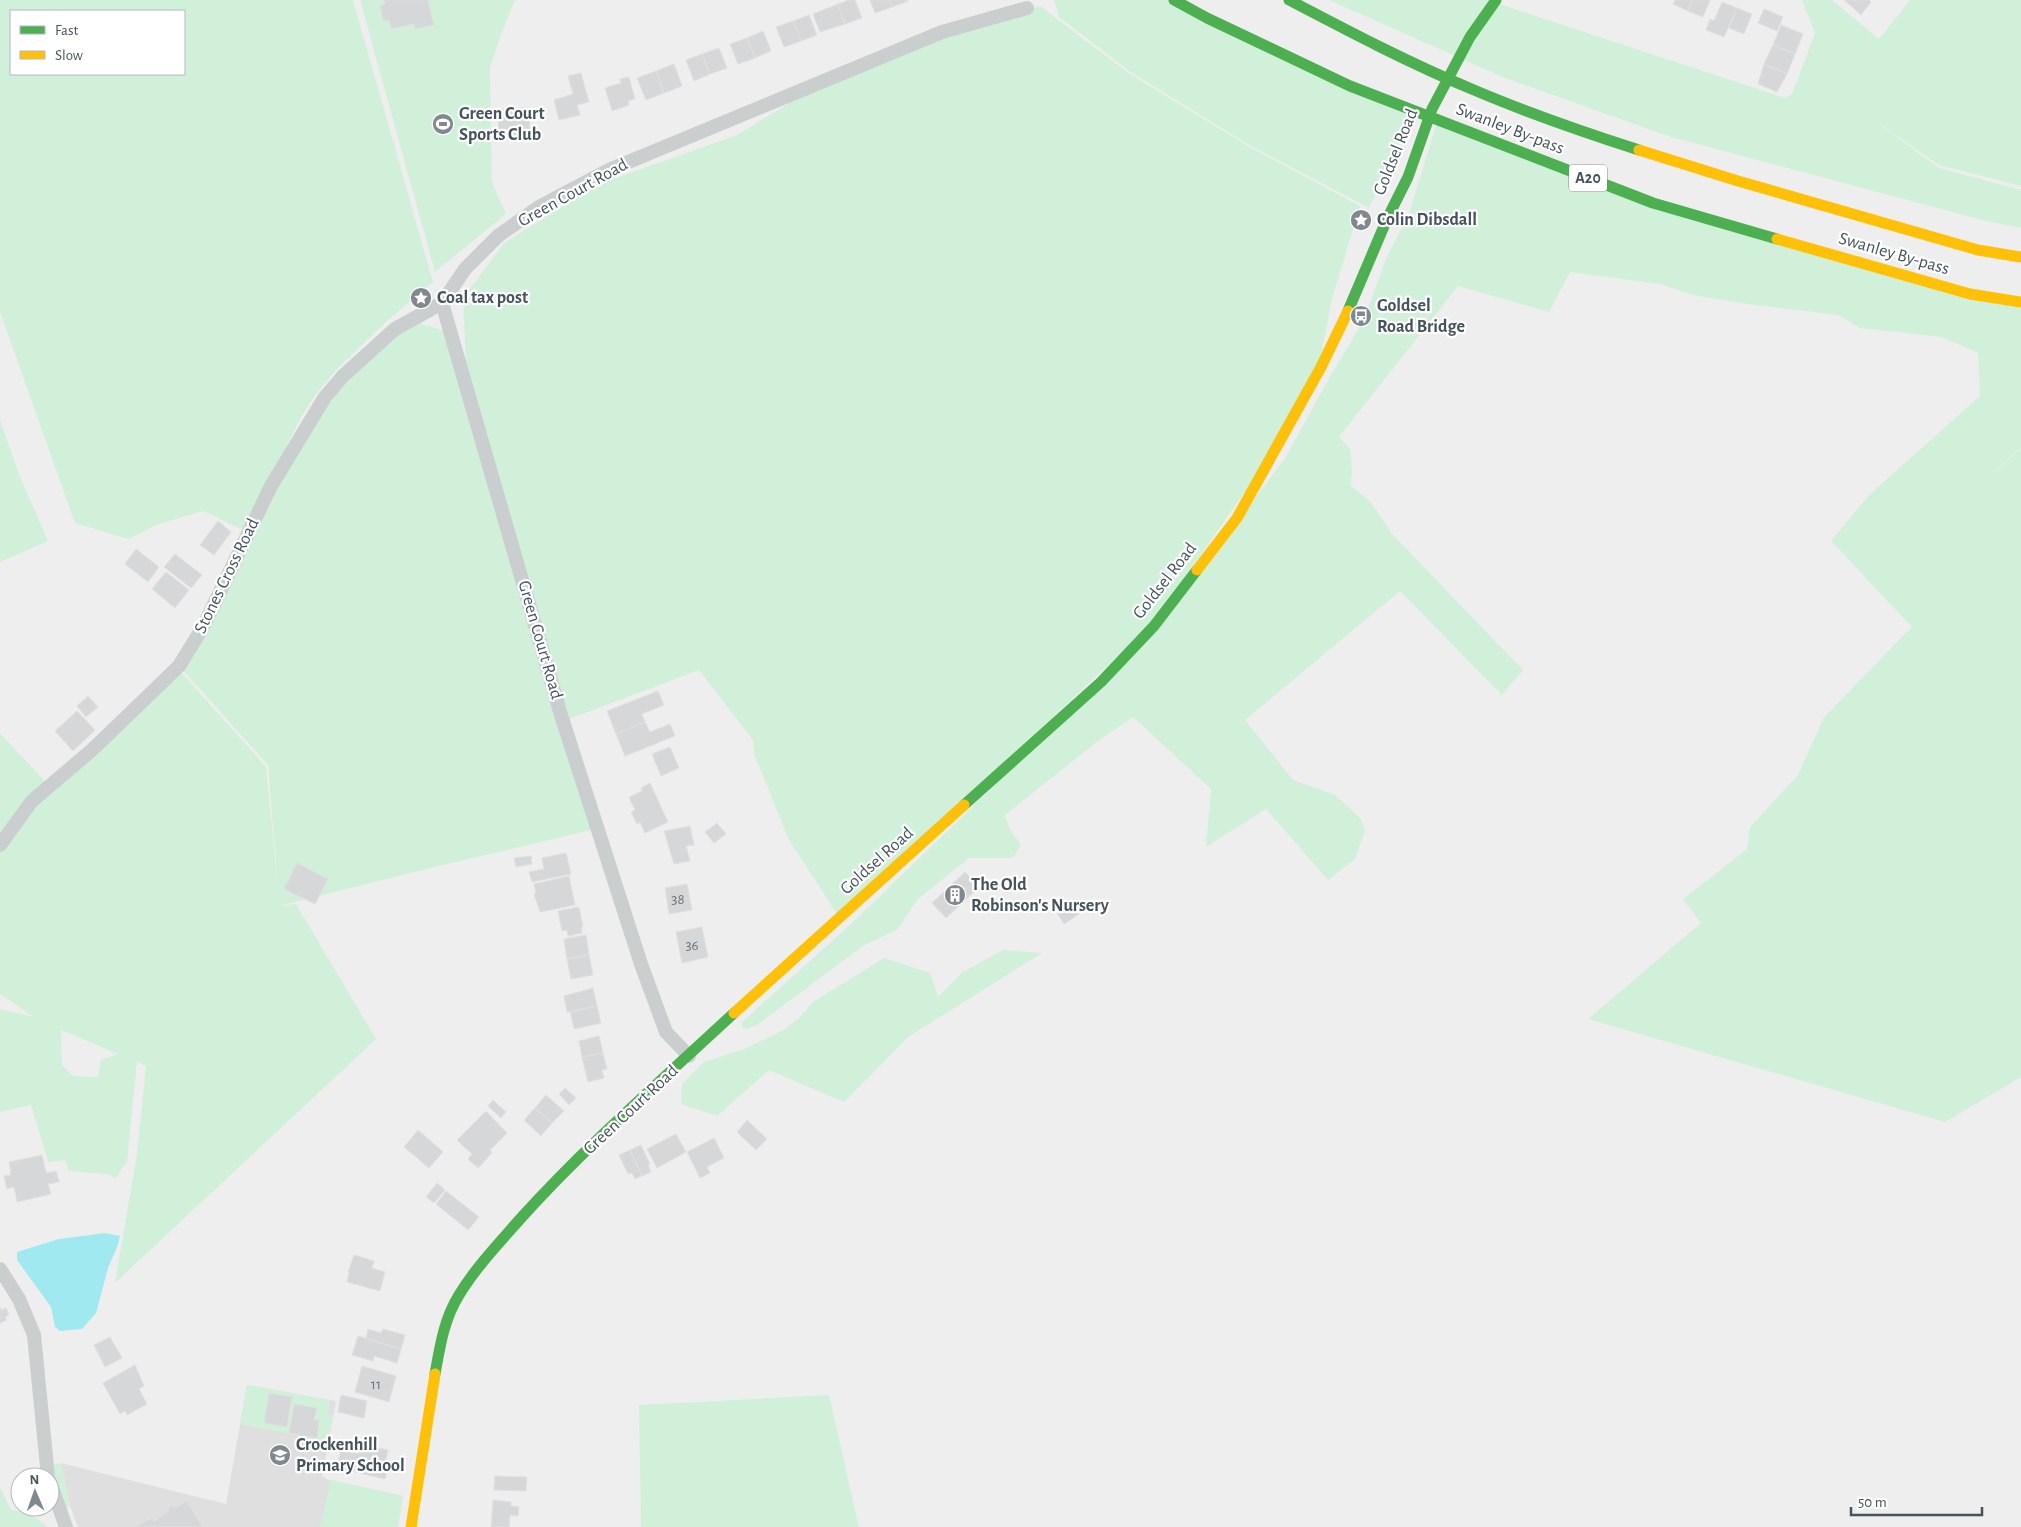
<svg xmlns="http://www.w3.org/2000/svg" width="2021" height="1527" viewBox="0 0 2021 1527" font-family="'Alegreya Sans',sans-serif">
  <style>
    .education { fill: #e0dfe0 }
    .green { fill: #d0f0d9; fill-rule: evenodd }
    .water { fill: #a1e9f1 }
    .building { fill: #d6d7d8; stroke: #e0e0e1 }
    .lines { fill: none; stroke-linecap: round; stroke-linejoin: round }
    .street { stroke: #cacecf; stroke-width: 14 }
    .fast { stroke: #4caf50; stroke-width: 11 }
    .slow { stroke: #ffc107; stroke-width: 11 }
    .labels { text-anchor: middle; dominant-baseline: central; stroke-width: 4.5; stroke-linejoin: round; paint-order: stroke }
    .number-label { font-size: 15px; fill: #6a757c }
    .shield { fill: #fff; stroke: #7c878d; stroke-width: 1 }
    .shield-label { font-size: 16px; font-weight: bold; fill: #44535c }
    .poi-label { font-size: 18px; font-weight: bold; fill: #44535c; stroke: #fff; text-anchor: start }
    .street-label { font-size: 18px; fill: #44535c; stroke: #fff }
  </style>
  <rect width="100%" height="100%" fill="#efeeee"/>
  <path class="education" d="M 247,1385 L 336,1401 L 322,1476 L 329,1480 L 403,1496 L 398,1527 L 78,1527 L 70,1506 L 61,1463 L 226,1504 Z"/>
  <path class="green" d="M 0,0 L 353,0 L 433,282 L 387,321 L 336,370 L 316,394 L 301,417 L 245,531 L 203,511 L 156,525 L 128,539 L 75,523 L 0,312 ZM 11,11 L 184,11 L 184,74 L 11,74 Z
    M 360,0 L 515,0 L 501,34 L 490,67 L 492,182 L 506,214 L 435,272 Z
    M 1054,0 L 1172,0 L 1417,111 L 1369,208 L 1249,145 L 1129,71 L 1059,17 Z
    M 1329,0 L 1487,0 L 1785,98 L 1792,94 L 1815,33 L 1802,0 L 1832,0 L 1879,39 L 1910,0 L 2021,0 L 2021,186 L 1939,165 L 1874,120 L 1939,168 L 2021,190 L 2021,228 L 1986,221 L 1671,137 L 1505,78 Z
    M 1040,6 L 1127,72 L 1248,146 L 1360,206 L 1332,299 L 1319,366 L 1273,452 L 1152,624 L 839,917 L 789,840 L 755,756 L 753,740 L 699,670 L 564,721 L 467,385 L 463,298 L 504,243 L 599,184 L 737,135 L 820,84 L 943,34 Z
    M 1437,122 L 1653,205 L 2021,302 L 2021,448 L 1982,483 L 2021,449 L 2021,1077 L 1945,1122 L 1588,1019 L 1701,923 L 1683,899 L 1747,849 L 1750,827 L 1798,775 L 1824,717 L 1912,627 L 1831,541 L 1869,495 L 1980,396 L 1978,353 L 1942,337 L 1860,328 L 1838,315 L 1747,304 L 1693,295 L 1660,284 L 1570,272 L 1549,312 L 1458,286 L 1339,437 L 1350,448 L 1352,471 L 1351,486 L 1370,501 L 1393,535 L 1523,670 L 1502,695 L 1400,591 L 1245,720 L 1293,780 L 1335,795 L 1361,819 L 1365,831 L 1355,859 L 1328,880 L 1266,809 L 1206,847 L 1211,789 L 1133,717 L 1098,741 L 1005,815 L 1010,830 L 1021,845 L 1013,858 L 969,858 L 917,900 L 898,929 L 863,946 L 757,1025 L 746,1029 L 742,1027 L 741,1023 L 850,925 L 1102,682 L 1238,520 L 1284,460 L 1331,375 L 1364,320 L 1387,256 L 1409,214 Z
    M 413,321 L 448,332 L 596,829 L 443,865 L 279,906 L 296,904 L 376,1039 L 115,1283 L 137,1154 L 146,1066 L 137,1062 L 127,1161 L 116,1178 L 106,1174 L 69,1171 L 65,1160 L 48,1162 L 31,1105 L 0,1112 L 0,1009 L 34,1017 L 0,994 L 0,733 L 52,789 L 180,671 L 266,767 L 278,888 L 268,765 L 180,667 L 274,487 L 326,398 ZM 61,1030 L 118,1054 L 101,1060 L 98,1077 L 73,1076 L 62,1065 Z
    M 0,420 L 20,477 L 48,541 L 0,562 Z
    M 1003,950 L 1042,953 L 908,1037 L 844,1102 L 769,1070 L 717,1116 L 681,1104 L 682,1084 L 704,1062 L 744,1049 L 782,1031 L 798,1019 L 813,1002 L 884,958 L 930,973 L 938,997 L 963,972 Z
    M 247,1385 L 330,1400 L 328,1415 L 333,1416 L 328,1441 L 240,1424 ZM 269,1393 L 292,1398 L 287,1427 L 264,1423 ZM 294,1404 L 317,1408 L 314,1420 L 318,1421 L 317,1438 L 289,1433 Z
    M 829,1395 L 859,1527 L 641,1527 L 639,1405 Z
    M 61,1463 L 70,1506 L 68,1508 L 66,1507 L 57,1485 L 53,1465 Z
    M 331,1480 L 403,1496 L 398,1527 L 320,1527 Z
    M 0,1487 L 11,1510 L 29,1513 L 48,1527 L 0,1527 Z"/>
  <path class="water" d="M 105,1233 L 120,1236 L 117,1247 L 108,1268 L 96,1313 L 82,1329 L 60,1331 L 55,1327 L 51,1307 L 17,1260 L 17,1252 L 59,1239 Z"/>
  <path class="building" d="M 384,0 L 428,0 L 434,25 L 415,29 L 414,24 L 391,29 L 389,20 L 383,21 L 380,6 L 385,4 Z
    M 849,0 L 855,0 L 862,18 L 845,24 L 838,4 Z
    M 870,0 L 889,0 L 892,7 L 875,13 Z
    M 889,0 L 908,0 L 908,1 L 892,7 Z
    M 1675,0 L 1692,0 L 1688,11 L 1673,4 Z
    M 1692,0 L 1710,0 L 1703,17 L 1688,11 Z
    M 1844,0 L 1869,0 L 1871,2 L 1861,15 Z
    M 1722,2 L 1737,8 L 1724,37 L 1706,30 L 1710,19 L 1714,21 Z
    M 838,4 L 845,24 L 820,32 L 813,14 Z
    M 1737,8 L 1752,14 L 1744,34 L 1729,28 Z
    M 1764,9 L 1783,17 L 1777,31 L 1758,23 Z
    M 809,15 L 817,35 L 801,41 L 793,21 Z
    M 793,21 L 801,41 L 784,47 L 776,27 Z
    M 1781,25 L 1803,34 L 1795,54 L 1773,45 Z
    M 763,31 L 771,51 L 755,58 L 747,38 Z
    M 747,38 L 755,58 L 738,64 L 730,44 Z
    M 1773,45 L 1795,54 L 1787,74 L 1764,64 Z
    M 719,48 L 727,68 L 710,74 L 702,54 Z
    M 702,54 L 710,74 L 694,81 L 686,60 Z
    M 674,64 L 682,86 L 664,93 L 656,71 Z
    M 1764,64 L 1787,74 L 1777,92 L 1758,84 Z
    M 656,71 L 664,93 L 646,100 L 637,78 Z
    M 581,73 L 589,102 L 577,105 L 580,115 L 559,120 L 554,100 L 573,94 L 568,76 Z
    M 629,77 L 635,99 L 628,101 L 629,105 L 612,111 L 605,88 L 621,83 L 620,79 Z
    M 529,108 L 530,134 L 518,134 L 518,137 L 499,138 L 498,109 Z
    M 218,521 L 231,532 L 214,555 L 200,545 Z
    M 136,549 L 159,567 L 148,582 L 125,564 Z
    M 175,554 L 202,575 L 191,588 L 164,567 Z
    M 166,572 L 189,590 L 175,608 L 152,589 Z
    M 658,691 L 664,705 L 642,714 L 645,722 L 616,734 L 607,711 Z
    M 88,696 L 98,707 L 86,717 L 77,706 Z
    M 77,711 L 95,730 L 73,751 L 55,731 Z
    M 645,722 L 650,732 L 670,724 L 675,736 L 625,756 L 616,734 Z
    M 670,747 L 679,768 L 661,776 L 652,754 Z
    M 650,783 L 668,822 L 645,833 L 640,822 L 637,824 L 631,812 L 635,810 L 629,797 L 642,791 L 641,788 Z
    M 717,823 L 726,834 L 714,843 L 705,832 Z
    M 690,826 L 694,845 L 686,846 L 690,861 L 674,864 L 664,831 Z
    M 566,853 L 571,874 L 532,882 L 529,872 L 544,869 L 542,858 Z
    M 531,856 L 532,864 L 516,867 L 514,858 Z
    M 297,863 L 328,879 L 315,904 L 284,889 Z
    M 965,872 L 979,887 L 946,918 L 932,903 Z
    M 569,876 L 575,905 L 540,912 L 534,894 L 536,893 L 534,884 Z
    M 687,884 L 692,910 L 669,914 L 665,888 Z
    M 1072,903 L 1079,914 L 1064,924 L 1057,913 Z
    M 579,907 L 583,927 L 581,927 L 582,933 L 568,936 L 567,930 L 562,931 L 558,911 Z
    M 702,927 L 708,957 L 682,963 L 676,932 Z
    M 586,935 L 589,955 L 567,959 L 564,939 Z
    M 589,955 L 593,975 L 571,979 L 567,959 Z
    M 593,988 L 597,1006 L 567,1012 L 564,996 Z
    M 597,1006 L 601,1023 L 574,1029 L 570,1012 Z
    M 599,1036 L 603,1053 L 582,1057 L 579,1041 Z
    M 603,1053 L 607,1069 L 602,1070 L 604,1078 L 588,1082 L 582,1057 Z
    M 565,1088 L 576,1098 L 569,1105 L 559,1094 Z
    M 546,1095 L 564,1111 L 552,1123 L 535,1108 Z
    M 493,1100 L 506,1112 L 501,1118 L 488,1106 Z
    M 535,1108 L 552,1123 L 541,1136 L 524,1120 Z
    M 486,1111 L 507,1133 L 490,1150 L 492,1153 L 478,1168 L 468,1159 L 472,1154 L 457,1140 Z
    M 747,1120 L 767,1139 L 756,1150 L 737,1132 Z
    M 418,1130 L 443,1152 L 429,1168 L 404,1147 Z
    M 676,1134 L 686,1152 L 657,1168 L 647,1149 Z
    M 714,1138 L 724,1158 L 707,1167 L 710,1173 L 700,1178 L 687,1152 Z
    M 641,1145 L 650,1164 L 648,1165 L 651,1172 L 642,1176 L 630,1150 Z
    M 630,1150 L 642,1176 L 635,1179 L 632,1173 L 628,1174 L 619,1155 Z
    M 42,1155 L 46,1173 L 56,1171 L 59,1182 L 48,1184 L 51,1194 L 17,1202 L 14,1187 L 7,1189 L 4,1176 L 11,1175 L 9,1162 Z
    M 437,1183 L 445,1190 L 434,1203 L 426,1197 Z
    M 446,1191 L 479,1217 L 468,1230 L 436,1204 Z
    M 354,1255 L 374,1261 L 372,1268 L 385,1272 L 380,1291 L 347,1282 L 349,1273 L 348,1272 Z
    M 0,1307 L 2,1310 L 6,1308 L 9,1315 L 5,1317 L 7,1320 L 0,1323 Z
    M 368,1329 L 381,1333 L 383,1329 L 405,1335 L 401,1349 L 366,1339 Z
    M 358,1336 L 401,1349 L 397,1363 L 374,1356 L 373,1361 L 352,1355 Z
    M 110,1337 L 122,1358 L 105,1367 L 94,1345 Z
    M 135,1365 L 144,1386 L 139,1389 L 147,1404 L 127,1415 L 125,1411 L 120,1414 L 103,1383 Z
    M 362,1366 L 396,1376 L 389,1402 L 355,1392 Z
    M 269,1393 L 292,1397 L 287,1427 L 264,1423 Z
    M 341,1395 L 367,1401 L 364,1418 L 338,1412 Z
    M 294,1404 L 317,1408 L 314,1420 L 319,1420 L 317,1438 L 289,1433 Z
    M 361,1444 L 388,1450 L 384,1467 L 388,1468 L 385,1479 L 337,1468 L 341,1450 L 359,1454 Z
    M 495,1476 L 527,1477 L 526,1491 L 494,1490 Z
    M 493,1500 L 511,1502 L 511,1506 L 519,1507 L 518,1516 L 510,1515 L 509,1527 L 491,1527 Z
    M 187,1501 L 203,1527 L 135,1527 L 152,1518 L 154,1521 L 169,1511 L 167,1508 L 173,1505 L 175,1508 Z"/>
  <g class="lines">
    <path class="street" d="M 442,303 L 561,715 L 641,964 L 666,1032 L 689,1056
      M 0,845 L 32,801 L 93,749 L 179,666 L 203,627 L 271,486 L 325,397 L 343,376 L 395,329 L 442,303 L 465,269 L 498,236 L 539,207 L 609,170 L 942,32 L 1027,8
      M 0,1269 L 19,1299 L 34,1335 L 48,1477
      M 50,1482 L 66,1527"/>
    <path class="fast" d="M 1174,0 L 1207,18 L 1350,86 L 1653,203 L 1777,239
      M 1289,0 C 1350,32 1411,64 1474,90 C 1528,113 1583,132 1639,150
      M 1348,311 L 1387,219 L 1408,177 L 1432,109 L 1470,37 L 1496,0
      M 964,805 L 1101,682 L 1154,626 L 1197,570
      M 435,1374 C 440,1346 444,1319 459,1295 C 476,1267 499,1243 521,1218 C 587,1145 662,1080 734,1013"/>
    <path class="slow" d="M 1639,150 L 1738,181 L 1978,250 L 2021,257
      M 1777,239 L 1970,294 L 2021,302
      M 1197,570 L 1237,518 L 1321,367 L 1348,311
      M 734,1013 L 964,805
      M 411,1527 L 435,1374"/>
  </g>
  <defs>
    <g id="stadium-disc" transform="scale(1.125)"><circle r="9.5" fill="#80898f" stroke="#fff"/><path d="M0-5a6.5 5 0 1 0 0 10a6.5 5 0 1 0 0-10ZM-3.5-1.8h7v3.6h-7Z" fill="#fff"/></g>
    <g id="sight-disc" transform="scale(1.125)"><circle r="9.5" fill="#80898f" stroke="#fff"/><path d="M0-6L1.8-2.2L6-1.7L2.9 1.2L3.7 5.4L0 3.3L-3.7 5.4L-2.9 1.2L-6-1.7L-1.8-2.2Z" fill="#fff"/></g>
    <g id="bus-disc" transform="scale(1.125)"><circle r="9.5" fill="#80898f" stroke="#fff"/><path d="M-5-6H5V4H4V6H2V4H-2V6H-4V4H-5ZM-3.5-4V0h7V-4ZM-3.5 1.2v1.5H-2V1.2ZM2 1.2v1.5H3.5V1.2Z" fill="#fff"/></g>
    <g id="building-disc" transform="scale(1.125)"><circle r="9.5" fill="#80898f" stroke="#fff"/><path d="M-4-6H4V6H1V3H-1V6H-4ZM-2.5-4.3h1.7v1.8h-1.7ZM.8-4.3h1.7v1.8H.8ZM-2.5-1h1.7V.8h-1.7ZM.8-1h1.7V.8H.8Z" fill="#fff"/></g>
    <g id="school-disc" transform="scale(1.125)"><circle r="9.5" fill="#80898f" stroke="#fff"/><path d="M0-5L7-2L0 1L-7-2ZM-4 1L0 2.5L4 1V4Q0 6-4 4Z" fill="#fff"/></g>
  </defs>
  <g fill-rule="evenodd">
    <use href="#stadium-disc" x="443" y="124"/>
    <use href="#sight-disc" x="1361" y="220"/>
    <use href="#sight-disc" x="421" y="298"/>
    <use href="#bus-disc" x="1361" y="316"/>
    <use href="#building-disc" x="955" y="895"/>
    <use href="#school-disc" x="280" y="1455"/>
  </g>
  <g class="labels">
    <g class="number-label">
      <text x="678" y="899">38</text>
      <text x="692" y="945">36</text>
      <text x="376" y="1384">11</text>
    </g>
    <rect class="shield" x="1569" y="164.5" width="38" height="27" rx="4"/>
    <g class="shield-label">
      <text x="1588" y="178">A20</text>
    </g>
    <g class="poi-label">
      <text x="459" y="114">Green Court<tspan x="459" dy="21">Sports Club</tspan></text>
      <text x="1377" y="220">Colin Dibsdall</text>
      <text x="437" y="298">Coal tax post</text>
      <text x="1377" y="306">Goldsel<tspan x="1377" dy="21">Road Bridge</tspan></text>
      <text x="971" y="885">The Old<tspan x="971" dy="21">Robinson's Nursery</tspan></text>
      <text x="296" y="1445">Crockenhill<tspan x="296" dy="21">Primary School</tspan></text>
    </g>
    <g class="street-label">
      <text transform="translate(1510 129) rotate(21)">Swanley By-pass</text>
      <text transform="translate(1396 152) rotate(-68)">Goldsel Road</text>
      <text transform="translate(573 193) rotate(-29)">Green Court Road</text>
      <text transform="translate(1894 254) rotate(16)">Swanley By-pass</text>
      <text transform="translate(227 576) rotate(-64)">Stones Cross Road</text>
      <text transform="translate(1165 581) rotate(-52)">Goldsel Road</text>
      <text transform="translate(540 640) rotate(74)">Green Court Road</text>
      <text transform="translate(877 861) rotate(-42)">Goldsel Road</text>
      <text transform="translate(631 1110) rotate(-43)">Green Court Road</text>
    </g>
  </g>
  <rect x="10" y="10" width="175" height="65" fill="#ffffff" stroke="#b4babe"/>
  <rect x="20" y="26" width="25" height="8" fill="#4caf50" stroke="#b4babe"/>
  <text x="55" y="35" font-size="15" fill="#44535c">Fast</text>
  <rect x="20" y="51" width="25" height="8" fill="#ffc107" stroke="#b4babe"/>
  <text x="55" y="60" font-size="15" fill="#44535c">Slow</text>
  <g transform="translate(35 1492) rotate(358)"><circle r="24" fill="#ffffff" stroke="#b4babe"/>
  <path d="M0-4L9 19L0 12L-9 19Z" fill="#80898f"/>
  <text y="-8" font-size="14" font-weight="bold" text-anchor="middle" fill="#44535c">N</text>
  </g>
  <path d="M1851 1507v8h131v-8" fill="none" stroke="#44535c" stroke-width="2.5"/>
  <text x="1858" y="1507" font-size="15" fill="#44535c" stroke="#ffffff" stroke-width="4" paint-order="stroke">50 m</text>
</svg>
